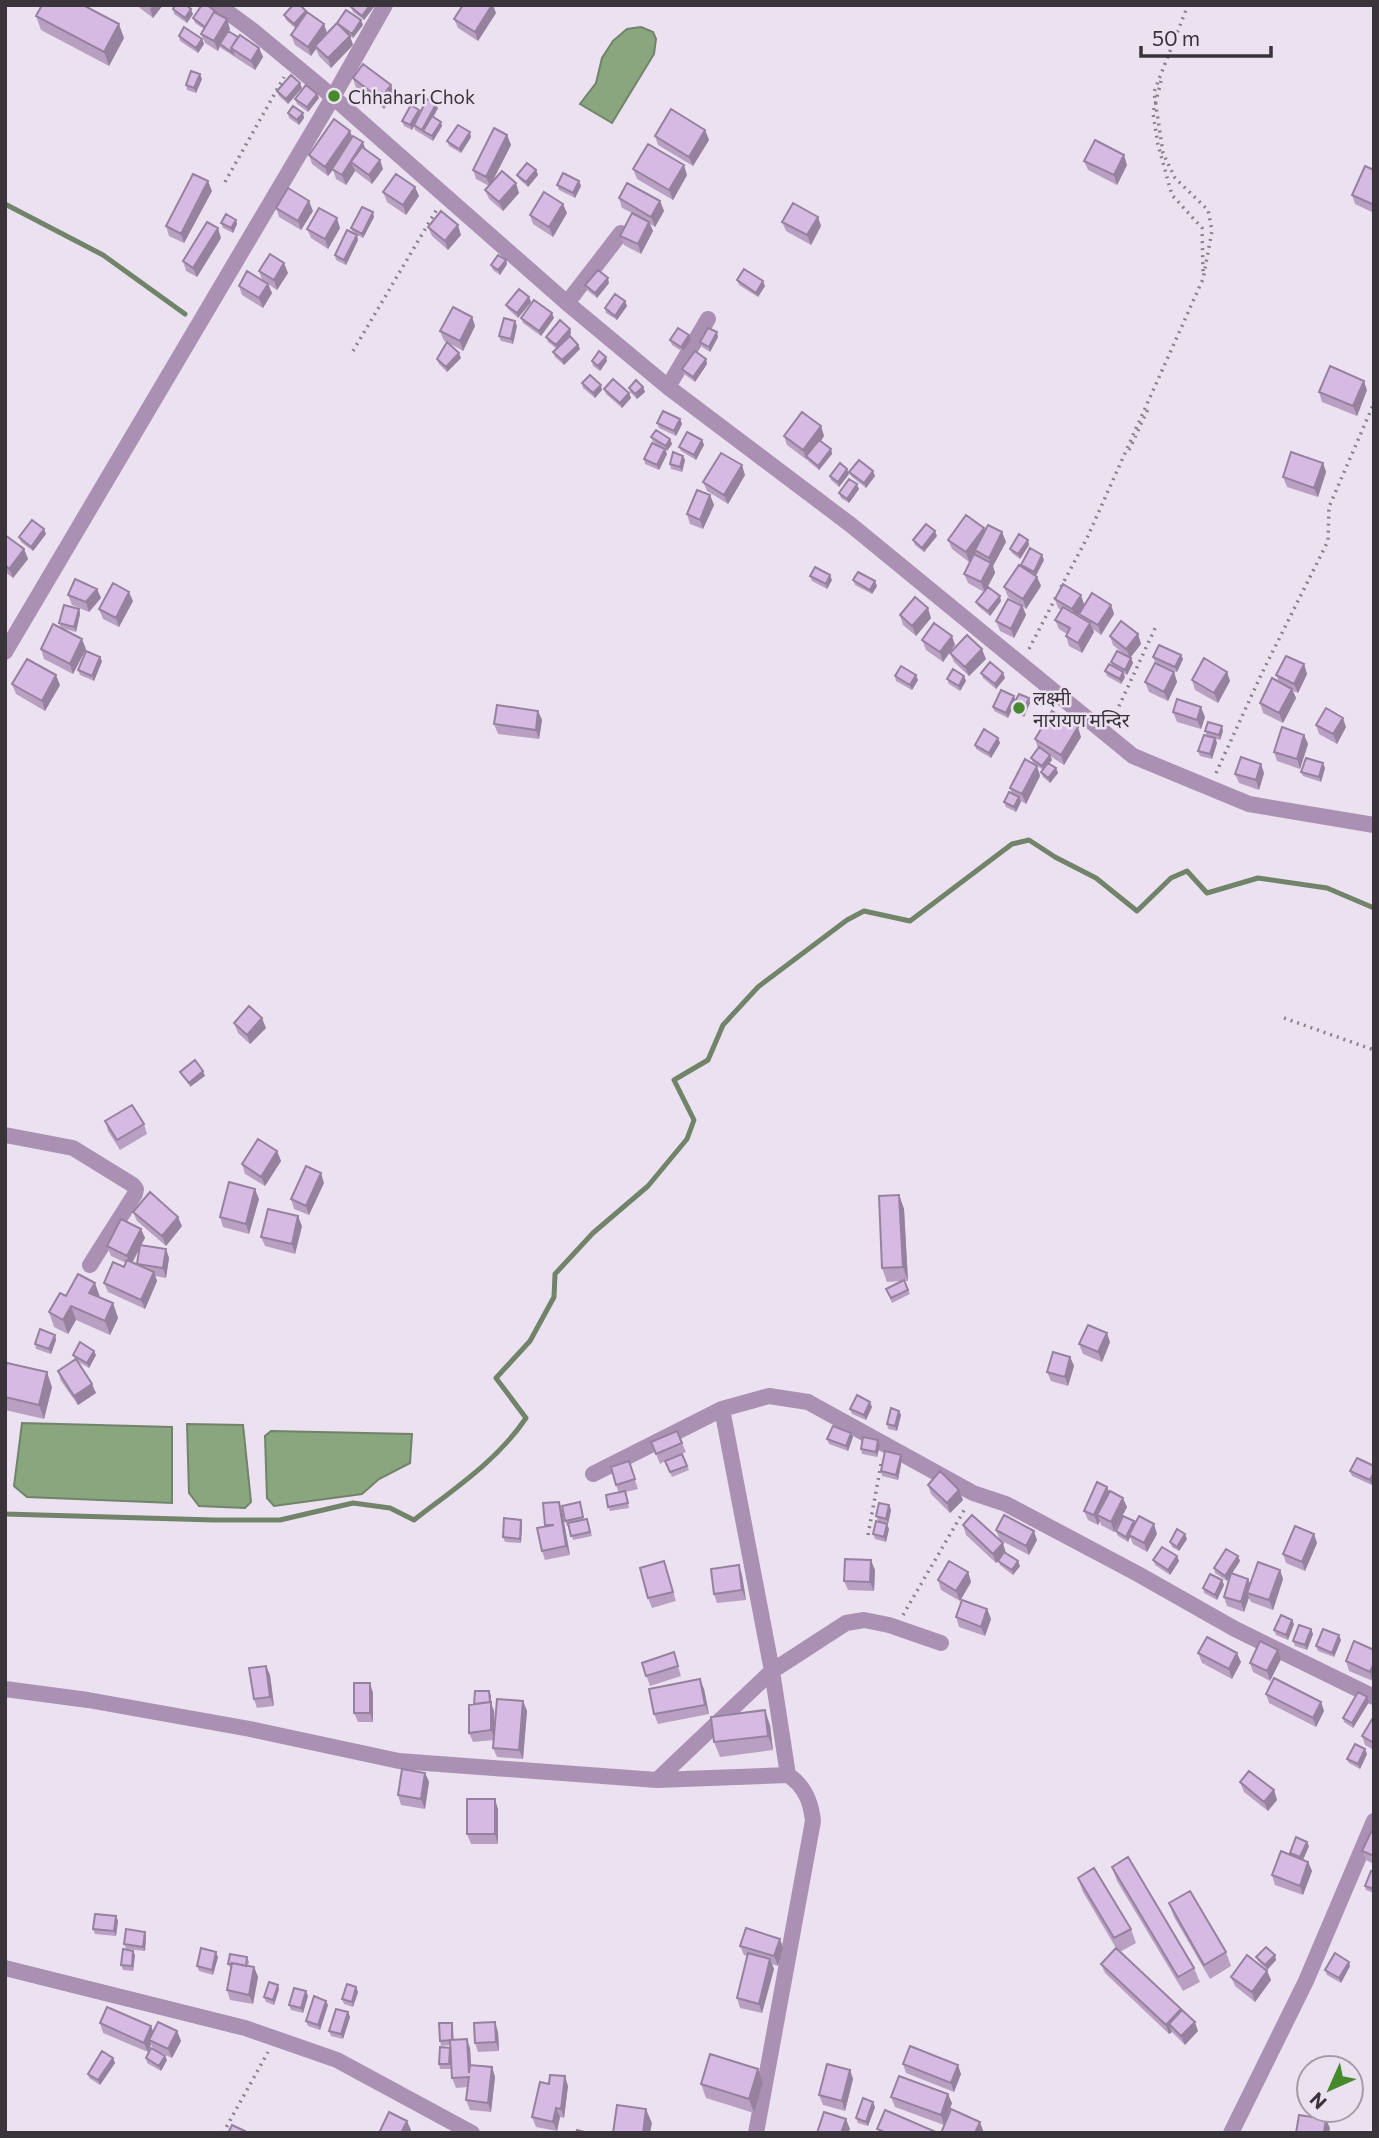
<svg xmlns="http://www.w3.org/2000/svg" width="1379" height="2138" viewBox="0 0 1379 2138" font-family="Commissioner,'Noto Sans Devanagari',sans-serif">
  <style>
    .water { fill: #89a67f; stroke: #71846a; stroke-width: 2 }
    .lines { fill: none; stroke-linecap: round; stroke-linejoin: round }
    .stream { stroke: #71846a; stroke-width: 5 }
    .path { stroke: #89828c; stroke-width: 3.5; stroke-dasharray: 2 5; stroke-linecap: butt }
    .street { stroke: #aa91b3; stroke-width: 16 }
    .wall { fill: #b9a0c3; fill-rule: evenodd }
    .shaded-wall { fill: #96829f }
    .building { fill: #d7bae3; stroke: #96829f; stroke-width: 2 }
    .poi-dot { fill: #478a2d; stroke: #ece1f0; stroke-width: 2.5 }
    .labels { text-anchor: middle; dominant-baseline: central; stroke-width: 5; stroke-linejoin: round; paint-order: stroke }
    .poi-label { font-size: 19px; fill: #38343a; stroke: #ece1f0; text-anchor: start }
  </style>
  <rect width="100%" height="100%" fill="#ece1f0"/>
  <path class="water" d="M 641,27 L 653,32 L 656,39 L 654,54 L 612,123 L 580,104 L 596,83 L 602,58 L 613,41 L 627,29 Z
    M 22,1423 L 172,1427 L 172,1503 L 27,1497 L 14,1486 Z
    M 187,1424 L 243,1425 L 251,1502 L 245,1508 L 199,1506 L 189,1493 Z
    M 271,1431 L 412,1434 L 410,1463 L 379,1479 L 362,1494 L 274,1506 L 267,1498 L 265,1436 Z"/>
  <g class="lines">
    <path class="stream" d="M 5,204 L 103,255 L 185,314
      M 5,1514 L 214,1520 L 280,1520 L 353,1503 L 390,1508 L 414,1520 C 454,1489 498,1460 526,1418 L 496,1378 L 530,1341 L 554,1297 L 555,1274 L 593,1233 L 648,1186 L 687,1139 L 694,1120 L 674,1080 L 708,1060 L 723,1025 L 758,987 L 847,920 L 864,911 L 910,921 L 1012,844 L 1029,840 L 1055,857 L 1096,878 L 1137,911 L 1171,878 L 1187,871 L 1207,893 L 1258,878 L 1327,888 L 1374,908"/>
    <path class="path" d="M 1161,81 L 1153,113 L 1158,145 L 1172,195 L 1202,228 L 1203,272
      M 225,182 L 284,77
      M 353,351 L 437,209
      M 1129,450 L 1148,409
      M 1061,587 L 1087,538 L 1203,279 L 1212,231 L 1208,210 L 1175,178 L 1163,153 L 1154,92 L 1188,5
      M 1029,649 L 1056,597
      M 1113,719 L 1157,624
      M 1216,773 L 1261,675 L 1328,541 L 1329,507 L 1374,403
      M 1284,1018 L 1374,1050
      M 868,1535 L 882,1459
      M 903,1615 L 966,1507
      M 223,2133 L 268,2052"/>
    <path class="street" d="M 218,5 L 252,30 L 333,97 L 567,303 L 668,387 L 851,525 L 1133,756 L 1249,804 L 1374,825
      M 567,303 L 621,233
      M 668,387 L 708,319
      M 5,652 L 333,97 L 385,5
      M 5,1135 L 73,1148 L 133,1185 L 136,1189 L 135,1194 L 90,1265
      M 722,1409 L 772,1671 L 788,1775 C 805,1786 811,1802 813,1821 L 756,2133
      M 593,1474 L 722,1409 L 769,1396 L 808,1402 L 973,1493 L 1006,1504 L 1138,1574 L 1235,1629 L 1374,1697
      M 5,1689 L 88,1700 L 250,1729 L 399,1761 L 657,1780 L 788,1775
      M 657,1780 L 772,1671 L 846,1623 L 864,1620 L 889,1625 L 941,1643
      M 5,1968 L 245,2028 L 337,2060 L 472,2133
      M 1231,2133 L 1306,1981 L 1374,1821"/>
  </g>
  <path class="wall" d="M 136,5 L 163,5 L 153,18 Z
    M 351,7 L 374,7 L 364,20 L 353,12 Z
    M 173,9 L 193,14 L 187,23 L 174,14 Z
    M 216,13 L 230,29 L 229,31 L 259,48 L 263,57 L 255,70 L 221,48 L 220,46 L 218,51 L 205,43 L 201,34 L 204,29 L 195,23 L 193,18 Z
    M 307,13 L 324,24 L 327,33 L 337,23 L 361,20 L 363,25 L 353,38 L 350,36 L 353,45 L 331,68 L 319,56 L 316,49 L 311,56 L 295,45 L 291,35 L 296,29 L 286,20 L 284,15 Z
    M 496,13 L 478,41 L 458,28 L 454,19 Z
    M 36,16 L 124,38 L 109,66 L 41,30 Z
    M 179,36 L 202,39 L 204,44 L 198,53 L 180,41 Z
    M 353,78 L 391,85 L 394,94 L 384,109 L 356,88 Z
    M 202,79 L 196,93 L 187,90 L 186,85 Z
    M 302,88 L 288,104 L 279,96 L 277,91 Z
    M 317,94 L 319,98 L 308,112 L 297,104 L 295,99 Z
    M 438,108 L 433,117 L 442,126 L 433,141 L 415,130 L 414,126 L 412,130 L 404,126 L 402,121 L 419,110 L 420,113 Z
    M 288,113 L 303,113 L 304,118 L 299,125 L 289,118 Z
    M 705,130 L 709,140 L 693,166 L 658,145 L 655,136 Z
    M 350,131 L 352,137 L 383,169 L 372,184 L 355,171 L 346,185 L 336,179 L 333,170 L 328,176 L 312,164 L 309,155 Z
    M 507,135 L 511,145 L 492,182 L 519,193 L 503,211 L 489,199 L 485,190 L 489,186 L 476,179 L 473,170 Z
    M 471,137 L 461,153 L 449,146 L 447,141 Z
    M 1084,161 L 1127,165 L 1117,185 L 1088,170 Z
    M 633,169 L 687,175 L 673,200 L 637,179 Z
    M 536,170 L 538,175 L 528,187 L 519,179 L 517,175 Z
    M 1374,170 L 1374,213 L 1355,204 L 1352,195 Z
    M 579,181 L 581,186 L 575,198 L 559,190 L 557,185 Z
    M 415,187 L 419,196 L 406,215 L 387,202 L 383,192 Z
    M 212,191 L 184,243 L 169,236 L 166,226 Z
    M 619,198 L 660,201 L 664,211 L 655,227 L 650,224 L 653,231 L 641,254 L 624,245 L 620,236 L 632,213 L 622,208 Z
    M 276,208 L 313,211 L 301,230 L 279,217 Z
    M 567,213 L 553,237 L 533,224 L 530,215 Z
    M 374,217 L 363,238 L 357,235 L 358,240 L 346,265 L 336,260 L 335,255 L 353,233 L 351,228 Z
    M 818,217 L 821,226 L 811,245 L 786,231 L 782,222 Z
    M 236,220 L 237,224 L 233,233 L 223,228 L 221,223 Z
    M 428,227 L 461,235 L 448,250 L 432,236 Z
    M 340,228 L 328,249 L 311,238 L 307,229 Z
    M 221,238 L 197,277 L 186,271 L 183,261 Z
    M 506,260 L 507,264 L 500,275 L 493,270 L 491,265 Z
    M 259,271 L 288,273 L 277,290 L 268,284 L 272,293 L 263,308 L 242,295 L 239,286 L 262,280 Z
    M 737,280 L 765,286 L 758,297 L 739,285 Z
    M 609,283 L 597,298 L 587,290 L 585,285 Z
    M 529,297 L 531,302 L 518,318 L 508,309 L 506,305 Z
    M 627,306 L 617,320 L 606,313 L 605,308 Z
    M 472,317 L 475,326 L 463,351 L 447,342 L 461,358 L 447,372 L 439,364 L 437,359 L 447,342 L 444,341 L 440,331 Z
    M 521,318 L 554,318 L 541,336 L 523,323 Z
    M 517,326 L 513,344 L 501,341 L 499,336 Z
    M 570,329 L 571,333 L 567,339 L 580,349 L 564,365 L 555,357 L 553,352 L 557,349 L 548,342 L 546,337 Z
    M 718,337 L 710,352 L 702,347 L 700,342 Z
    M 670,340 L 691,340 L 683,352 L 672,345 Z
    M 606,357 L 607,361 L 600,371 L 593,366 L 592,361 Z
    M 706,359 L 707,364 L 695,382 L 684,374 L 682,369 Z
    M 582,383 L 602,390 L 595,398 L 583,388 Z
    M 643,387 L 645,392 L 637,399 L 630,392 L 629,388 Z
    M 604,389 L 629,393 L 631,398 L 622,408 L 606,394 Z
    M 1367,390 L 1357,416 L 1322,402 L 1319,392 Z
    M 680,419 L 682,424 L 676,436 L 659,428 L 657,423 Z
    M 821,426 L 824,436 L 821,441 L 831,449 L 832,454 L 819,470 L 808,461 L 807,459 L 807,460 L 787,445 L 784,436 Z
    M 651,437 L 670,439 L 672,444 L 667,451 L 665,450 L 667,454 L 659,470 L 645,464 L 644,459 L 664,449 L 653,442 Z
    M 702,440 L 704,445 L 696,460 L 681,451 L 679,447 Z
    M 683,456 L 685,460 L 682,472 L 671,469 L 670,464 Z
    M 1323,463 L 1326,472 L 1318,497 L 1287,487 L 1283,477 Z
    M 849,472 L 875,476 L 866,488 L 851,476 Z
    M 849,474 L 839,487 L 831,480 L 830,476 Z
    M 745,475 L 728,504 L 707,491 L 703,482 Z
    M 859,489 L 849,503 L 841,498 L 839,493 Z
    M 710,495 L 714,505 L 703,529 L 690,524 L 687,514 Z
    M 984,528 L 985,531 L 1002,532 L 1006,542 L 993,566 L 995,573 L 986,589 L 1001,601 L 990,616 L 978,606 L 976,602 L 984,592 L 968,583 L 964,574 L 974,555 L 969,562 L 952,549 L 948,540 Z
    M 44,529 L 46,534 L 33,551 L 21,542 L 19,537 Z
    M 5,535 L 24,549 L 28,559 L 13,578 L 5,572 Z
    M 937,536 L 924,552 L 915,545 L 913,540 Z
    M 1028,540 L 1029,545 L 1020,559 L 1012,553 L 1010,549 Z
    M 1044,560 L 1036,576 L 1037,577 L 1041,586 L 1026,609 L 1023,606 L 1026,615 L 1014,638 L 1000,631 L 996,621 L 1021,605 L 1008,597 L 1004,587 L 1021,566 Z
    M 810,576 L 832,580 L 827,589 L 812,581 Z
    M 853,580 L 877,586 L 872,594 L 855,585 Z
    M 97,589 L 101,598 L 89,612 L 72,605 L 68,595 Z
    M 1055,599 L 1084,604 L 1078,616 L 1081,617 L 1079,614 L 1111,605 L 1114,614 L 1101,635 L 1093,629 L 1094,632 L 1082,653 L 1069,646 L 1066,636 L 1067,634 L 1059,629 L 1055,620 L 1061,610 L 1058,608 Z
    M 133,601 L 119,627 L 103,619 L 99,609 Z
    M 79,609 L 80,614 L 76,632 L 61,628 L 59,623 Z
    M 900,615 L 931,618 L 916,636 L 903,625 Z
    M 1138,634 L 1141,644 L 1130,658 L 1133,663 L 1127,675 L 1123,673 L 1125,677 L 1121,684 L 1107,676 L 1105,671 L 1112,666 L 1111,662 L 1126,656 L 1113,645 L 1110,636 Z
    M 922,640 L 955,645 L 943,662 L 926,650 Z
    M 41,649 L 86,649 L 73,674 L 44,659 Z
    M 950,653 L 986,659 L 969,676 L 954,662 Z
    M 1181,655 L 1183,659 L 1177,672 L 1155,662 L 1153,657 Z
    M 102,661 L 94,681 L 80,675 L 78,670 Z
    M 1304,664 L 1307,674 L 1298,693 L 1293,691 L 1296,698 L 1283,723 L 1263,713 L 1260,703 L 1279,682 L 1276,675 Z
    M 1174,672 L 1177,682 L 1168,701 L 1149,692 L 1145,682 Z
    M 1227,672 L 1230,681 L 1218,703 L 1195,690 L 1192,680 Z
    M 981,673 L 1003,673 L 1005,678 L 996,689 L 983,678 Z
    M 895,676 L 918,680 L 912,690 L 896,681 Z
    M 964,676 L 966,681 L 960,691 L 949,684 L 947,679 Z
    M 12,684 L 60,685 L 45,711 L 16,694 Z
    M 1029,698 L 1030,703 L 1024,717 L 1014,712 L 1012,708 L 1008,718 L 994,711 L 993,707 Z
    M 538,711 L 542,720 L 539,739 L 498,734 L 494,724 Z
    M 1173,712 L 1205,717 L 1201,729 L 1177,722 Z
    M 1316,725 L 1346,727 L 1337,744 L 1319,734 Z
    M 1205,731 L 1223,731 L 1220,740 L 1216,739 L 1217,743 L 1212,759 L 1200,756 L 1198,751 L 1207,736 Z
    M 1304,735 L 1308,744 L 1300,769 L 1277,761 L 1274,752 Z
    M 1081,737 L 1064,765 L 1050,756 L 1052,760 L 1049,763 L 1056,768 L 1058,773 L 1050,783 L 1043,777 L 1041,772 L 1043,770 L 1033,763 L 1031,758 L 1038,748 L 1035,739 Z
    M 998,738 L 1000,743 L 991,758 L 976,749 L 975,745 Z
    M 1037,766 L 1040,776 L 1026,804 L 1021,801 L 1016,812 L 1006,807 L 1004,802 L 1012,794 L 1010,788 Z
    M 1325,768 L 1321,782 L 1303,776 L 1301,772 Z
    M 1264,773 L 1259,790 L 1239,783 L 1235,774 Z
    M 234,1023 L 266,1028 L 250,1044 L 238,1033 Z
    M 105,1121 L 144,1124 L 147,1134 L 120,1150 L 108,1131 Z
    M 277,1151 L 281,1161 L 265,1186 L 245,1174 L 242,1164 Z
    M 324,1183 L 309,1215 L 294,1209 L 291,1199 Z
    M 899,1195 L 904,1209 L 908,1281 L 904,1281 L 910,1294 L 892,1303 L 886,1289 L 902,1281 L 887,1282 L 882,1268 Z
    M 259,1199 L 249,1234 L 223,1227 L 220,1217 Z
    M 133,1212 L 182,1226 L 166,1246 L 137,1221 Z
    M 302,1226 L 295,1254 L 265,1246 L 261,1237 Z
    M 141,1229 L 145,1238 L 141,1245 L 166,1249 L 169,1258 L 166,1278 L 155,1276 L 157,1281 L 145,1309 L 108,1292 L 104,1283 L 124,1267 L 126,1263 L 111,1256 L 107,1246 ZM 139,1250 L 137,1264 L 133,1262 Z
    M 66,1296 L 100,1297 L 113,1303 L 118,1318 L 110,1335 L 76,1320 L 68,1334 L 54,1327 L 49,1312 Z
    M 55,1335 L 56,1340 L 51,1354 L 36,1349 L 35,1344 Z
    M 1110,1342 L 1102,1362 L 1083,1354 L 1079,1344 Z
    M 73,1355 L 96,1355 L 89,1368 L 77,1361 L 96,1393 L 78,1405 L 61,1381 L 58,1371 L 75,1360 Z
    M 1070,1357 L 1074,1366 L 1068,1386 L 1051,1381 L 1047,1372 Z
    M 5,1369 L 52,1387 L 44,1419 L 5,1410 Z
    M 872,1407 L 866,1420 L 852,1414 L 850,1409 Z
    M 899,1411 L 901,1415 L 897,1431 L 888,1429 L 887,1424 Z
    M 677,1431 L 686,1452 L 682,1454 L 689,1470 L 672,1477 L 665,1461 L 660,1464 L 651,1442 Z
    M 851,1433 L 853,1437 L 848,1451 L 829,1444 L 827,1439 Z
    M 880,1445 L 877,1457 L 862,1454 L 861,1449 Z
    M 902,1459 L 898,1480 L 882,1476 L 881,1471 Z
    M 629,1461 L 638,1489 L 626,1492 L 629,1508 L 610,1511 L 608,1507 L 619,1493 L 616,1485 Z
    M 1374,1466 L 1372,1485 L 1352,1476 L 1350,1471 Z
    M 928,1485 L 963,1500 L 950,1513 L 931,1494 Z
    M 1107,1487 L 1109,1492 L 1127,1507 L 1114,1532 L 1101,1525 L 1100,1521 L 1098,1525 L 1088,1520 L 1084,1511 Z
    M 559,1502 L 562,1511 L 570,1555 L 545,1560 L 542,1551 L 546,1527 L 545,1525 Z
    M 889,1505 L 891,1510 L 888,1524 L 878,1521 L 876,1516 Z
    M 581,1507 L 584,1520 L 589,1524 L 592,1536 L 573,1540 L 569,1526 L 567,1526 L 565,1521 Z
    M 521,1520 L 522,1525 L 521,1543 L 505,1542 L 503,1537 Z
    M 1135,1524 L 1157,1534 L 1147,1552 L 1133,1544 L 1130,1537 L 1128,1542 L 1118,1536 L 1116,1531 Z
    M 963,1525 L 1006,1553 L 1020,1566 L 1013,1575 L 1000,1565 L 998,1561 L 996,1563 L 966,1535 Z
    M 889,1529 L 886,1542 L 875,1539 L 873,1534 Z
    M 996,1530 L 1037,1540 L 1029,1555 L 1000,1540 Z
    M 1314,1534 L 1317,1543 L 1305,1571 L 1286,1563 L 1283,1554 Z
    M 1187,1539 L 1179,1551 L 1172,1547 L 1170,1542 Z
    M 1177,1556 L 1179,1561 L 1170,1575 L 1155,1565 L 1153,1560 Z
    M 1238,1556 L 1240,1561 L 1232,1573 L 1248,1579 L 1250,1584 L 1280,1570 L 1283,1579 L 1273,1610 L 1251,1602 L 1249,1598 L 1244,1612 L 1227,1606 L 1224,1597 L 1231,1575 L 1227,1581 L 1215,1573 L 1214,1568 Z
    M 664,1561 L 676,1601 L 652,1608 L 648,1598 Z
    M 739,1565 L 742,1575 L 746,1600 L 717,1603 L 714,1594 Z
    M 875,1570 L 874,1591 L 848,1590 L 844,1581 Z
    M 968,1572 L 971,1582 L 960,1601 L 941,1590 L 938,1580 Z
    M 1222,1580 L 1224,1585 L 1217,1600 L 1204,1593 L 1203,1588 Z
    M 987,1609 L 991,1619 L 985,1636 L 959,1627 L 956,1617 Z
    M 1292,1620 L 1294,1624 L 1288,1640 L 1276,1635 L 1274,1630 Z
    M 1311,1629 L 1313,1634 L 1307,1650 L 1295,1646 L 1293,1641 Z
    M 1341,1640 L 1334,1657 L 1318,1651 L 1316,1646 Z
    M 1278,1650 L 1281,1659 L 1270,1681 L 1253,1672 L 1250,1663 Z
    M 1374,1650 L 1373,1681 L 1349,1671 L 1346,1661 Z
    M 674,1652 L 681,1676 L 650,1686 L 642,1663 Z
    M 1198,1653 L 1241,1662 L 1232,1679 L 1202,1663 Z
    M 266,1666 L 270,1675 L 274,1706 L 257,1708 L 254,1699 Z
    M 704,1689 L 709,1714 L 658,1724 L 654,1714 Z
    M 489,1691 L 491,1696 L 491,1703 L 494,1711 L 495,1733 L 523,1701 L 527,1711 L 523,1759 L 497,1757 L 493,1748 L 494,1740 L 473,1742 L 469,1733 L 474,1704 Z
    M 373,1693 L 373,1722 L 358,1722 L 354,1713 Z
    M 1266,1694 L 1321,1702 L 1324,1711 L 1316,1727 L 1269,1703 Z
    M 1369,1702 L 1353,1728 L 1344,1722 L 1343,1718 Z
    M 1374,1716 L 1374,1750 L 1365,1745 L 1362,1736 Z
    M 770,1725 L 773,1750 L 720,1757 L 714,1742 Z
    M 1367,1754 L 1360,1769 L 1349,1763 L 1347,1759 Z
    M 425,1773 L 429,1782 L 425,1809 L 401,1805 L 398,1795 Z
    M 1240,1782 L 1274,1790 L 1277,1800 L 1268,1811 L 1244,1792 Z
    M 498,1809 L 498,1844 L 471,1844 L 467,1834 Z
    M 1374,1833 L 1374,1864 L 1366,1860 L 1362,1851 Z
    M 1309,1846 L 1303,1860 L 1308,1862 L 1312,1871 L 1303,1895 L 1275,1885 L 1272,1875 L 1290,1855 L 1290,1853 Z
    M 1112,1867 L 1194,1968 L 1200,1982 L 1183,1991 L 1117,1881 Z
    M 1374,1872 L 1374,1893 L 1366,1890 L 1365,1886 Z
    M 1078,1878 L 1131,1929 L 1136,1943 L 1120,1952 L 1181,2011 L 1198,2031 L 1185,2045 L 1172,2032 L 1169,2034 L 1105,1973 L 1101,1964 L 1116,1948 L 1083,1892 Z
    M 1169,1903 L 1226,1952 L 1231,1966 L 1210,1979 L 1174,1917 Z
    M 116,1916 L 118,1921 L 116,1936 L 95,1934 L 93,1929 Z
    M 146,1937 L 145,1951 L 126,1949 L 124,1944 Z
    M 780,1939 L 783,1948 L 778,1966 L 772,1964 L 774,1969 L 762,2013 L 740,2008 L 737,1998 L 747,1956 L 744,1955 L 740,1946 Z
    M 133,1951 L 135,1955 L 133,1971 L 123,1970 L 121,1965 Z
    M 1275,1955 L 1276,1960 L 1267,1970 L 1271,1980 L 1255,2002 L 1235,1986 L 1231,1977 L 1266,1969 L 1258,1961 L 1256,1957 Z
    M 218,1957 L 213,1975 L 199,1971 L 197,1966 Z
    M 247,1957 L 249,1962 L 248,1966 L 254,1967 L 258,1977 L 253,2004 L 230,2000 L 227,1990 L 231,1969 L 228,1964 Z
    M 1350,1966 L 1341,1983 L 1327,1975 L 1325,1970 Z
    M 279,1989 L 274,2005 L 266,2002 L 264,1997 Z
    M 358,1992 L 353,2007 L 344,2004 L 342,1999 Z
    M 308,1996 L 303,2013 L 291,2010 L 289,2005 Z
    M 328,2005 L 320,2030 L 308,2026 L 306,2021 Z
    M 348,2012 L 350,2017 L 343,2039 L 331,2036 L 329,2031 Z
    M 100,2023 L 151,2026 L 153,2032 L 177,2031 L 181,2041 L 172,2058 L 159,2052 L 167,2060 L 161,2071 L 147,2063 L 146,2058 L 153,2049 L 151,2044 L 148,2052 L 103,2033 Z
    M 452,2023 L 453,2027 L 454,2039 L 470,2048 L 471,2065 L 492,2067 L 495,2077 L 491,2112 L 470,2110 L 466,2100 L 468,2087 L 456,2088 L 452,2078 L 451,2061 L 451,2069 L 440,2069 L 439,2064 L 450,2048 L 450,2045 L 441,2046 L 440,2041 Z
    M 498,2032 L 499,2051 L 478,2052 L 475,2043 Z
    M 113,2058 L 115,2063 L 100,2085 L 89,2078 L 88,2074 Z
    M 903,2064 L 961,2074 L 954,2092 L 906,2073 Z
    M 850,2070 L 853,2079 L 845,2111 L 823,2105 L 819,2095 Z
    M 763,2083 L 754,2113 L 706,2098 L 701,2084 Z
    M 549,2084 L 568,2086 L 564,2118 L 560,2117 L 557,2131 L 536,2127 L 532,2117 Z
    M 891,2097 L 952,2103 L 944,2125 L 895,2107 Z
    M 875,2107 L 868,2126 L 858,2123 L 856,2118 Z"/>
  <path class="shaded-wall" d="M 153,5 L 163,5 L 153,18 L 150,9 Z
    M 370,5 L 374,5 L 374,7 L 364,20 L 362,16 Z
    M 492,5 L 493,5 L 496,13 L 478,41 L 475,32 Z
    M 191,9 L 193,14 L 187,23 L 185,18 Z
    M 306,11 L 308,16 L 296,29 L 294,24 Z
    M 227,19 L 230,29 L 221,45 L 220,44 L 220,46 L 218,51 L 214,41 Z
    M 361,20 L 363,25 L 353,38 L 352,34 Z
    M 119,24 L 124,38 L 109,66 L 104,52 Z
    M 324,24 L 327,33 L 315,46 L 316,49 L 311,56 L 308,47 Z
    M 350,36 L 353,45 L 331,68 L 328,58 Z
    M 202,39 L 204,44 L 198,53 L 196,48 Z
    M 259,48 L 263,57 L 255,70 L 251,61 Z
    M 200,74 L 202,79 L 196,93 L 194,88 Z
    M 300,83 L 302,88 L 288,104 L 286,99 Z
    M 391,85 L 394,94 L 384,109 L 380,99 Z
    M 317,94 L 319,98 L 308,112 L 307,107 Z
    M 436,104 L 438,108 L 425,133 L 422,130 Z
    M 419,110 L 420,114 L 412,130 L 410,125 Z
    M 303,113 L 304,118 L 299,125 L 297,120 Z
    M 441,122 L 442,126 L 433,141 L 432,136 Z
    M 705,130 L 709,140 L 693,166 L 689,157 Z
    M 350,131 L 354,141 L 328,176 L 325,167 Z
    M 470,132 L 471,137 L 461,153 L 459,149 Z
    M 507,135 L 511,145 L 490,186 L 486,177 Z
    M 363,142 L 366,151 L 351,162 L 355,171 L 346,185 L 342,175 Z
    M 1124,155 L 1127,165 L 1117,185 L 1114,175 Z
    M 380,160 L 383,169 L 372,184 L 369,175 Z
    M 684,165 L 687,175 L 673,200 L 669,190 Z
    M 536,170 L 538,175 L 528,187 L 526,182 Z
    M 208,181 L 212,191 L 184,243 L 181,234 Z
    M 579,181 L 581,186 L 575,198 L 573,193 Z
    M 516,183 L 519,193 L 503,211 L 499,202 Z
    M 415,187 L 419,196 L 406,215 L 403,205 Z
    M 309,201 L 313,211 L 301,230 L 298,221 Z
    M 660,201 L 664,211 L 655,227 L 651,217 Z
    M 563,204 L 567,213 L 553,237 L 549,227 Z
    M 373,212 L 374,217 L 363,238 L 362,234 Z
    M 818,217 L 821,226 L 811,245 L 807,235 Z
    M 337,218 L 340,228 L 328,249 L 325,239 Z
    M 236,220 L 237,224 L 233,233 L 231,228 Z
    M 649,222 L 653,231 L 641,254 L 638,244 Z
    M 458,225 L 461,235 L 448,250 L 445,241 Z
    M 218,228 L 221,238 L 197,277 L 193,268 Z
    M 357,235 L 358,240 L 346,265 L 344,260 Z
    M 506,260 L 507,264 L 500,275 L 498,270 Z
    M 284,263 L 288,273 L 277,290 L 274,280 Z
    M 608,278 L 609,283 L 597,298 L 595,293 Z
    M 763,281 L 765,286 L 758,297 L 756,293 Z
    M 268,284 L 272,293 L 263,308 L 259,298 Z
    M 529,297 L 531,302 L 518,318 L 517,313 Z
    M 625,301 L 627,306 L 617,320 L 615,316 Z
    M 552,313 L 554,318 L 541,336 L 539,331 Z
    M 472,317 L 475,326 L 463,351 L 460,341 Z
    M 515,321 L 517,326 L 513,344 L 511,339 Z
    M 570,329 L 571,333 L 558,350 L 556,345 Z
    M 717,332 L 718,337 L 710,352 L 709,347 Z
    M 689,335 L 691,340 L 683,352 L 681,347 Z
    M 578,345 L 580,349 L 564,365 L 562,360 Z
    M 459,353 L 461,358 L 447,372 L 446,367 Z
    M 606,357 L 607,361 L 600,371 L 598,366 Z
    M 706,359 L 707,364 L 695,382 L 693,377 Z
    M 1364,381 L 1367,390 L 1357,416 L 1353,406 Z
    M 601,385 L 602,390 L 595,398 L 593,393 Z
    M 643,387 L 645,392 L 637,399 L 635,394 Z
    M 629,393 L 631,398 L 622,408 L 620,403 Z
    M 680,419 L 682,424 L 676,436 L 674,431 Z
    M 821,426 L 824,436 L 808,458 L 806,456 L 807,460 L 803,450 Z
    M 670,439 L 672,444 L 667,451 L 666,446 Z
    M 702,440 L 704,445 L 696,460 L 694,455 Z
    M 665,449 L 667,454 L 659,470 L 657,465 Z
    M 831,449 L 832,454 L 819,470 L 818,466 Z
    M 683,456 L 685,460 L 682,472 L 680,467 Z
    M 1323,463 L 1326,472 L 1318,497 L 1314,488 Z
    M 742,465 L 745,475 L 728,504 L 724,495 Z
    M 847,469 L 849,474 L 839,487 L 838,482 Z
    M 873,471 L 875,476 L 866,488 L 864,483 Z
    M 857,484 L 859,489 L 849,503 L 847,499 Z
    M 710,495 L 714,505 L 703,529 L 700,520 Z
    M 984,528 L 987,537 L 975,550 L 976,553 L 969,562 L 966,552 Z
    M 44,529 L 46,534 L 33,551 L 31,547 Z
    M 935,531 L 937,536 L 924,552 L 922,548 Z
    M 1002,532 L 1006,542 L 993,566 L 995,573 L 985,592 L 981,582 L 991,564 L 989,558 Z
    M 1028,540 L 1029,545 L 1020,559 L 1018,554 Z
    M 24,549 L 28,559 L 13,578 L 9,569 Z
    M 1042,555 L 1044,560 L 1035,577 L 1034,572 Z
    M 830,575 L 832,580 L 827,589 L 826,584 Z
    M 1037,577 L 1041,586 L 1026,609 L 1023,599 Z
    M 875,581 L 877,586 L 872,594 L 870,590 Z
    M 97,589 L 101,598 L 89,612 L 86,602 Z
    M 129,592 L 133,601 L 119,627 L 116,618 Z
    M 1081,595 L 1084,604 L 1076,619 L 1072,609 Z
    M 1000,596 L 1001,601 L 990,616 L 988,611 Z
    M 1111,605 L 1114,614 L 1101,635 L 1098,625 Z
    M 1022,606 L 1026,615 L 1014,638 L 1011,629 Z
    M 928,608 L 931,618 L 916,636 L 912,626 Z
    M 79,609 L 80,614 L 76,632 L 74,627 Z
    M 1090,623 L 1094,632 L 1082,653 L 1078,643 Z
    M 1138,634 L 1141,644 L 1130,658 L 1126,649 Z
    M 952,636 L 955,645 L 943,662 L 940,652 Z
    M 82,639 L 86,649 L 73,674 L 70,664 Z
    M 982,649 L 986,659 L 969,676 L 965,667 Z
    M 1181,655 L 1183,659 L 1177,672 L 1175,667 Z
    M 100,657 L 102,661 L 94,681 L 92,676 Z
    M 1131,658 L 1133,663 L 1127,675 L 1125,670 Z
    M 1304,664 L 1307,674 L 1298,693 L 1294,684 Z
    M 1123,672 L 1125,677 L 1121,684 L 1120,679 Z
    M 1174,672 L 1177,682 L 1168,701 L 1164,692 Z
    M 1227,672 L 1230,681 L 1218,703 L 1214,693 Z
    M 1003,673 L 1005,678 L 996,689 L 995,684 Z
    M 56,675 L 60,685 L 45,711 L 42,701 Z
    M 916,675 L 918,680 L 912,690 L 910,685 Z
    M 964,676 L 966,681 L 960,691 L 959,686 Z
    M 1292,689 L 1296,698 L 1283,723 L 1279,713 Z
    M 1014,696 L 1016,701 L 1008,718 L 1006,713 Z
    M 1029,698 L 1030,703 L 1024,717 L 1023,712 Z
    M 1201,707 L 1205,717 L 1201,729 L 1197,720 Z
    M 538,711 L 542,720 L 539,739 L 536,730 Z
    M 1343,718 L 1346,727 L 1337,744 L 1333,734 Z
    M 1222,726 L 1223,731 L 1220,740 L 1219,735 Z
    M 1078,727 L 1081,737 L 1064,765 L 1061,755 Z
    M 1304,735 L 1308,744 L 1300,769 L 1297,759 Z
    M 998,738 L 1000,743 L 991,758 L 989,753 Z
    M 1215,738 L 1217,743 L 1212,759 L 1210,754 Z
    M 1050,755 L 1052,760 L 1044,770 L 1042,766 Z
    M 1323,763 L 1325,768 L 1321,782 L 1319,777 Z
    M 1261,764 L 1264,773 L 1259,790 L 1256,780 Z
    M 1037,766 L 1040,776 L 1026,804 L 1022,794 Z
    M 1056,768 L 1058,773 L 1050,783 L 1048,778 Z
    M 1019,797 L 1021,802 L 1016,812 L 1014,807 Z
    M 262,1018 L 266,1028 L 250,1044 L 247,1035 Z
    M 203,1071 L 205,1076 L 190,1087 L 189,1083 Z
    M 277,1151 L 281,1161 L 265,1186 L 261,1177 Z
    M 321,1173 L 324,1183 L 309,1215 L 306,1206 Z
    M 255,1189 L 259,1199 L 249,1234 L 246,1224 Z
    M 899,1195 L 904,1209 L 908,1281 L 903,1267 Z
    M 298,1216 L 302,1226 L 295,1254 L 292,1244 Z
    M 178,1217 L 182,1226 L 166,1246 L 162,1236 Z
    M 141,1229 L 145,1238 L 130,1266 L 127,1256 Z
    M 166,1249 L 169,1258 L 166,1278 L 163,1268 Z
    M 154,1272 L 157,1281 L 145,1309 L 141,1300 Z
    M 95,1283 L 100,1297 L 89,1293 Z
    M 113,1303 L 118,1318 L 110,1335 L 105,1321 Z
    M 71,1306 L 76,1320 L 68,1334 L 63,1320 Z
    M 1107,1333 L 1110,1342 L 1102,1362 L 1098,1352 Z
    M 55,1335 L 56,1340 L 51,1354 L 49,1349 Z
    M 94,1351 L 96,1355 L 89,1368 L 87,1363 Z
    M 1070,1357 L 1074,1366 L 1068,1386 L 1065,1377 Z
    M 47,1372 L 52,1387 L 44,1419 L 39,1405 Z
    M 92,1384 L 96,1393 L 78,1405 L 74,1396 Z
    M 870,1402 L 872,1407 L 866,1420 L 864,1415 Z
    M 899,1411 L 901,1415 L 897,1431 L 895,1426 Z
    M 851,1433 L 853,1437 L 848,1451 L 846,1446 Z
    M 878,1440 L 880,1445 L 877,1457 L 876,1452 Z
    M 901,1455 L 902,1459 L 898,1480 L 896,1475 Z
    M 1374,1472 L 1374,1481 L 1372,1485 L 1370,1480 Z
    M 1107,1487 L 1111,1496 L 1097,1515 L 1100,1521 L 1098,1525 L 1094,1515 Z
    M 959,1490 L 963,1500 L 950,1513 L 947,1503 Z
    M 1123,1498 L 1127,1507 L 1114,1532 L 1111,1522 Z
    M 559,1502 L 562,1511 L 570,1555 L 566,1546 Z
    M 889,1505 L 891,1510 L 888,1524 L 886,1519 Z
    M 521,1520 L 522,1525 L 521,1543 L 520,1539 Z
    M 1134,1521 L 1136,1526 L 1129,1535 L 1130,1537 L 1128,1542 L 1126,1537 Z
    M 887,1524 L 889,1529 L 886,1542 L 884,1537 Z
    M 1154,1524 L 1157,1534 L 1147,1552 L 1144,1543 Z
    M 1034,1531 L 1037,1540 L 1029,1555 L 1026,1546 Z
    M 1185,1534 L 1187,1539 L 1179,1551 L 1177,1547 Z
    M 1314,1534 L 1317,1543 L 1305,1571 L 1302,1562 Z
    M 1003,1543 L 1006,1553 L 996,1563 L 993,1554 Z
    M 1177,1556 L 1179,1561 L 1170,1575 L 1168,1570 Z
    M 1238,1556 L 1240,1561 L 1227,1581 L 1225,1576 Z
    M 871,1560 L 875,1570 L 874,1591 L 870,1582 Z
    M 1018,1561 L 1020,1566 L 1013,1575 L 1012,1570 Z
    M 739,1565 L 742,1575 L 746,1600 L 742,1590 Z
    M 1280,1570 L 1283,1579 L 1273,1610 L 1269,1600 Z
    M 968,1572 L 971,1582 L 960,1601 L 956,1591 Z
    M 1248,1579 L 1252,1588 L 1247,1593 L 1249,1597 L 1244,1612 L 1241,1602 Z
    M 1222,1580 L 1224,1585 L 1217,1600 L 1215,1595 Z
    M 987,1609 L 991,1619 L 985,1636 L 981,1627 Z
    M 1292,1620 L 1294,1624 L 1288,1640 L 1286,1635 Z
    M 1311,1629 L 1313,1634 L 1307,1650 L 1305,1645 Z
    M 1339,1635 L 1341,1640 L 1334,1657 L 1332,1653 Z
    M 1278,1650 L 1281,1659 L 1270,1681 L 1267,1671 Z
    M 1237,1653 L 1241,1662 L 1232,1679 L 1229,1669 Z
    M 1374,1663 L 1374,1680 L 1373,1681 L 1370,1672 Z
    M 266,1666 L 270,1675 L 274,1706 L 270,1697 Z
    M 700,1679 L 704,1689 L 709,1714 L 705,1705 Z
    M 370,1683 L 373,1693 L 373,1722 L 370,1713 Z
    M 489,1691 L 491,1696 L 491,1703 L 494,1711 L 495,1740 L 491,1730 Z
    M 1367,1697 L 1369,1702 L 1353,1728 L 1352,1723 Z
    M 523,1701 L 527,1711 L 523,1759 L 519,1750 Z
    M 1321,1702 L 1324,1711 L 1316,1727 L 1313,1718 Z
    M 765,1710 L 770,1725 L 773,1750 L 768,1736 Z
    M 1365,1749 L 1367,1754 L 1360,1769 L 1358,1764 Z
    M 425,1773 L 429,1782 L 425,1809 L 421,1799 Z
    M 1274,1790 L 1277,1800 L 1268,1811 L 1264,1802 Z
    M 495,1799 L 498,1809 L 498,1844 L 495,1834 Z
    M 1307,1842 L 1309,1846 L 1302,1862 L 1300,1857 Z
    M 1308,1862 L 1312,1871 L 1303,1895 L 1300,1886 Z
    M 116,1916 L 118,1921 L 116,1936 L 114,1931 Z
    M 145,1932 L 146,1937 L 145,1951 L 143,1947 Z
    M 780,1939 L 783,1948 L 778,1966 L 774,1956 Z
    M 133,1951 L 135,1955 L 133,1971 L 132,1966 Z
    M 216,1952 L 218,1957 L 213,1975 L 212,1970 Z
    M 1275,1955 L 1276,1960 L 1267,1970 L 1265,1965 Z
    M 770,1959 L 774,1969 L 762,2013 L 759,2004 Z
    M 1349,1962 L 1350,1966 L 1341,1983 L 1339,1978 Z
    M 254,1967 L 258,1977 L 253,2004 L 249,1995 Z
    M 1267,1971 L 1271,1980 L 1255,2002 L 1252,1992 Z
    M 278,1985 L 279,1989 L 274,2005 L 273,2000 Z
    M 356,1987 L 358,1992 L 353,2007 L 352,2002 Z
    M 306,1991 L 308,1996 L 303,2013 L 301,2008 Z
    M 326,2001 L 328,2005 L 320,2030 L 318,2025 Z
    M 1181,2009 L 1184,2019 L 1169,2024 L 1172,2032 L 1169,2034 L 1166,2025 Z
    M 348,2012 L 350,2017 L 343,2039 L 341,2034 Z
    M 495,2022 L 498,2032 L 499,2051 L 496,2042 Z
    M 1195,2022 L 1198,2031 L 1185,2045 L 1181,2036 Z
    M 151,2026 L 155,2036 L 149,2040 L 151,2044 L 148,2052 L 144,2043 Z
    M 177,2031 L 181,2041 L 172,2058 L 168,2049 Z
    M 467,2039 L 470,2048 L 472,2082 L 469,2073 Z
    M 165,2056 L 167,2060 L 161,2071 L 159,2066 Z
    M 113,2058 L 115,2063 L 100,2085 L 98,2080 Z
    M 958,2065 L 961,2074 L 954,2092 L 951,2083 Z
    M 492,2067 L 495,2077 L 491,2112 L 488,2103 Z
    M 758,2069 L 763,2083 L 754,2113 L 749,2099 Z
    M 850,2070 L 853,2079 L 845,2111 L 842,2101 Z
    M 565,2076 L 568,2086 L 564,2118 L 561,2109 Z
    M 948,2094 L 952,2103 L 944,2125 L 941,2115 Z
    M 873,2102 L 875,2107 L 868,2126 L 866,2122 Z
    M 556,2108 L 560,2117 L 557,2131 L 553,2122 Z
    M 646,2109 L 652,2123 L 650,2133 L 643,2133 Z
    M 846,2119 L 850,2129 L 848,2133 L 841,2133 Z
    M 1326,2119 L 1330,2128 L 1329,2133 L 1324,2133 Z
    M 407,2121 L 411,2130 L 410,2133 L 401,2133 Z
    M 980,2122 L 984,2133 L 975,2133 Z"/>
  <path class="building" d="M 42,5 L 83,5 L 119,24 L 104,52 L 36,16 Z
    M 175,5 L 186,5 L 191,9 L 185,18 L 173,9 Z
    M 202,5 L 207,5 L 216,12 L 214,12 L 205,27 L 193,18 Z
    M 293,5 L 300,5 L 306,11 L 294,24 L 284,15 Z
    M 353,5 L 370,5 L 362,16 L 351,7 Z
    M 463,5 L 492,5 L 475,32 L 454,19 Z
    M 346,10 L 361,20 L 352,34 L 337,23 Z
    M 214,12 L 227,19 L 214,41 L 201,34 Z
    M 307,12 L 324,24 L 308,47 L 291,35 Z
    M 337,23 L 350,36 L 328,58 L 315,46 Z
    M 184,27 L 202,39 L 196,48 L 179,36 Z
    M 228,31 L 238,37 L 231,48 L 233,53 L 220,44 Z
    M 240,35 L 259,48 L 251,61 L 231,48 Z
    M 363,64 L 391,85 L 380,99 L 353,78 Z
    M 191,71 L 200,74 L 194,88 L 186,85 Z
    M 291,75 L 300,83 L 286,99 L 277,91 Z
    M 306,85 L 317,94 L 307,107 L 295,99 Z
    M 427,99 L 436,104 L 422,130 L 414,125 Z
    M 411,105 L 419,110 L 410,125 L 402,121 Z
    M 293,106 L 303,113 L 297,120 L 288,113 Z
    M 671,109 L 705,130 L 689,157 L 655,136 Z
    M 432,116 L 441,122 L 432,136 L 423,131 Z
    M 334,119 L 350,131 L 325,167 L 309,155 Z
    M 458,125 L 470,132 L 459,149 L 447,141 Z
    M 494,128 L 507,135 L 486,177 L 473,170 Z
    M 353,136 L 363,142 L 342,175 L 332,169 Z
    M 1095,140 L 1124,155 L 1114,175 L 1084,161 Z
    M 648,144 L 684,165 L 669,190 L 633,169 Z
    M 362,147 L 380,160 L 369,175 L 351,162 Z
    M 527,163 L 536,170 L 526,182 L 517,175 Z
    M 1365,166 L 1374,170 L 1374,205 L 1352,195 Z
    M 502,171 L 516,183 L 499,202 L 485,190 Z
    M 563,173 L 579,181 L 573,193 L 557,185 Z
    M 193,174 L 208,181 L 181,234 L 166,226 Z
    M 396,174 L 415,187 L 403,205 L 383,192 Z
    M 627,183 L 660,201 L 651,217 L 619,198 Z
    M 288,188 L 309,201 L 298,221 L 276,208 Z
    M 544,192 L 563,204 L 549,227 L 530,215 Z
    M 793,203 L 818,217 L 807,235 L 782,222 Z
    M 362,207 L 373,212 L 362,234 L 351,228 Z
    M 319,208 L 337,218 L 325,239 L 307,229 Z
    M 441,211 L 458,225 L 445,241 L 428,227 Z
    M 632,213 L 649,222 L 638,244 L 620,236 Z
    M 226,214 L 236,220 L 231,228 L 221,223 Z
    M 207,222 L 218,228 L 193,268 L 183,261 Z
    M 347,230 L 357,235 L 344,260 L 335,255 Z
    M 270,254 L 284,263 L 274,280 L 259,271 Z
    M 498,255 L 506,260 L 498,270 L 491,265 Z
    M 744,269 L 763,281 L 756,293 L 737,280 Z
    M 598,270 L 608,278 L 595,293 L 585,285 Z
    M 247,271 L 268,284 L 259,298 L 239,286 Z
    M 519,289 L 529,297 L 517,313 L 506,305 Z
    M 615,294 L 625,301 L 615,316 L 605,308 Z
    M 534,300 L 552,313 L 539,331 L 521,318 Z
    M 453,307 L 472,317 L 460,341 L 440,331 Z
    M 504,318 L 515,321 L 511,339 L 499,336 Z
    M 560,320 L 570,329 L 556,345 L 546,337 Z
    M 678,328 L 689,335 L 681,347 L 670,340 Z
    M 708,328 L 717,332 L 709,347 L 700,342 Z
    M 570,336 L 578,345 L 562,360 L 553,352 Z
    M 447,342 L 459,353 L 446,367 L 437,359 Z
    M 599,351 L 606,357 L 598,366 L 592,361 Z
    M 695,351 L 706,359 L 693,377 L 682,369 Z
    M 1330,366 L 1364,381 L 1353,406 L 1319,392 Z
    M 590,375 L 601,385 L 593,393 L 582,383 Z
    M 613,379 L 629,393 L 620,403 L 604,389 Z
    M 636,380 L 643,387 L 635,394 L 629,388 Z
    M 663,411 L 680,419 L 674,431 L 657,423 Z
    M 802,412 L 821,426 L 803,450 L 784,436 Z
    M 656,430 L 670,439 L 666,446 L 651,437 Z
    M 687,432 L 702,440 L 694,455 L 679,447 Z
    M 819,440 L 831,449 L 818,466 L 806,456 Z
    M 652,443 L 665,449 L 657,465 L 644,459 Z
    M 673,452 L 683,456 L 680,467 L 670,464 Z
    M 1291,452 L 1323,463 L 1314,488 L 1283,477 Z
    M 721,453 L 742,465 L 724,495 L 703,482 Z
    M 859,460 L 873,471 L 864,483 L 849,472 Z
    M 840,463 L 847,469 L 838,482 L 830,476 Z
    M 849,479 L 857,484 L 847,499 L 839,493 Z
    M 697,490 L 710,495 L 700,520 L 687,514 Z
    M 966,515 L 984,528 L 966,552 L 948,540 Z
    M 32,520 L 44,529 L 31,547 L 19,537 Z
    M 926,524 L 935,531 L 922,548 L 913,540 Z
    M 988,525 L 1002,532 L 989,558 L 975,550 Z
    M 1019,534 L 1028,540 L 1018,554 L 1010,549 Z
    M 5,535 L 24,549 L 9,569 L 5,565 Z
    M 1030,548 L 1042,555 L 1034,572 L 1021,565 Z
    M 974,554 L 991,563 L 981,582 L 964,574 Z
    M 1019,565 L 1037,577 L 1023,599 L 1004,587 Z
    M 815,567 L 830,575 L 826,584 L 810,576 Z
    M 858,572 L 875,581 L 870,590 L 853,580 Z
    M 75,579 L 97,589 L 86,602 L 68,595 Z
    M 113,583 L 129,592 L 116,618 L 99,609 Z
    M 1063,584 L 1081,595 L 1072,609 L 1055,599 Z
    M 988,587 L 1000,596 L 988,611 L 976,602 Z
    M 1092,593 L 1111,605 L 1098,625 L 1079,614 Z
    M 915,597 L 928,608 L 912,626 L 900,615 Z
    M 1008,599 L 1022,606 L 1011,629 L 996,621 Z
    M 64,605 L 79,609 L 74,627 L 59,623 Z
    M 1063,607 L 1090,623 L 1078,643 L 1066,636 L 1070,628 L 1055,620 Z
    M 1121,621 L 1138,634 L 1126,649 L 1110,636 Z
    M 934,623 L 952,636 L 940,652 L 922,640 Z
    M 53,624 L 82,639 L 70,664 L 41,649 Z
    M 967,635 L 982,649 L 965,667 L 950,653 Z
    M 1159,645 L 1181,655 L 1175,667 L 1153,657 Z
    M 86,651 L 100,657 L 92,676 L 78,670 Z
    M 1117,651 L 1131,658 L 1125,670 L 1111,662 Z
    M 1286,656 L 1304,664 L 1294,684 L 1276,675 Z
    M 1204,658 L 1227,672 L 1214,693 L 1192,680 Z
    M 27,659 L 56,675 L 42,701 L 12,684 Z
    M 990,662 L 1003,673 L 995,684 L 981,673 Z
    M 1155,663 L 1174,672 L 1164,692 L 1145,682 Z
    M 1109,664 L 1123,672 L 1120,679 L 1105,671 Z
    M 901,666 L 916,675 L 910,685 L 895,676 Z
    M 953,669 L 964,676 L 959,686 L 947,679 Z
    M 1272,678 L 1292,689 L 1279,713 L 1260,703 Z
    M 1001,690 L 1014,696 L 1006,713 L 993,707 Z
    M 1019,694 L 1029,698 L 1023,712 L 1012,707 Z
    M 1177,699 L 1201,707 L 1197,720 L 1173,712 Z
    M 497,705 L 538,711 L 536,730 L 494,724 Z
    M 1326,708 L 1343,718 L 1333,734 L 1316,725 Z
    M 1052,711 L 1078,727 L 1061,755 L 1035,739 Z
    M 1208,722 L 1222,726 L 1219,735 L 1205,731 Z
    M 1282,727 L 1304,735 L 1297,759 L 1274,752 Z
    M 984,729 L 998,738 L 989,753 L 975,745 Z
    M 1204,735 L 1215,738 L 1210,754 L 1198,751 Z
    M 1039,747 L 1050,755 L 1042,766 L 1031,758 Z
    M 1241,757 L 1261,764 L 1256,780 L 1235,774 Z
    M 1306,758 L 1323,763 L 1319,777 L 1301,772 Z
    M 1025,759 L 1037,766 L 1022,794 L 1010,788 Z
    M 1048,763 L 1056,768 L 1048,778 L 1041,772 Z
    M 1009,792 L 1019,797 L 1014,807 L 1004,802 Z
    M 249,1006 L 262,1018 L 247,1035 L 234,1023 Z
    M 195,1060 L 203,1071 L 189,1083 L 180,1072 Z
    M 132,1105 L 144,1124 L 117,1140 L 105,1121 Z
    M 258,1139 L 277,1151 L 261,1177 L 242,1164 Z
    M 306,1166 L 321,1173 L 306,1206 L 291,1199 Z
    M 229,1182 L 255,1189 L 246,1224 L 220,1217 Z
    M 150,1192 L 178,1217 L 162,1236 L 133,1212 Z
    M 899,1195 L 903,1267 L 882,1268 L 879,1196 Z
    M 268,1209 L 298,1216 L 292,1244 L 261,1237 Z
    M 121,1219 L 141,1229 L 127,1256 L 107,1246 Z
    M 140,1245 L 166,1249 L 163,1268 L 137,1264 Z
    M 127,1260 L 154,1272 L 141,1300 L 104,1283 L 113,1262 L 124,1267 Z
    M 78,1274 L 95,1283 L 89,1293 L 113,1303 L 105,1321 L 71,1306 L 63,1320 L 49,1312 L 60,1293 L 66,1296 Z
    M 904,1280 L 908,1290 L 891,1298 L 886,1289 Z
    M 1088,1325 L 1107,1333 L 1098,1352 L 1079,1344 Z
    M 40,1329 L 55,1335 L 49,1349 L 35,1344 Z
    M 80,1342 L 94,1351 L 87,1363 L 73,1355 Z
    M 1053,1352 L 1070,1357 L 1065,1377 L 1047,1372 Z
    M 76,1359 L 92,1384 L 74,1396 L 58,1371 Z
    M 7,1363 L 47,1372 L 39,1405 L 5,1397 L 5,1369 Z
    M 857,1395 L 870,1402 L 864,1415 L 850,1409 Z
    M 891,1408 L 899,1411 L 895,1426 L 887,1424 Z
    M 833,1426 L 851,1433 L 846,1446 L 827,1439 Z
    M 677,1431 L 682,1443 L 656,1454 L 651,1442 Z
    M 863,1437 L 878,1440 L 876,1452 L 861,1449 Z
    M 885,1451 L 901,1455 L 896,1475 L 881,1471 Z
    M 682,1454 L 687,1466 L 670,1472 L 665,1461 Z
    M 1357,1458 L 1374,1466 L 1374,1472 L 1370,1480 L 1350,1471 Z
    M 629,1461 L 635,1479 L 616,1485 L 611,1467 Z
    M 940,1471 L 959,1490 L 947,1503 L 928,1485 Z
    M 1097,1482 L 1107,1487 L 1094,1515 L 1084,1511 Z
    M 625,1491 L 628,1503 L 608,1507 L 606,1495 Z
    M 1110,1491 L 1123,1498 L 1111,1522 L 1097,1515 Z
    M 559,1502 L 566,1546 L 542,1551 L 537,1528 L 554,1525 L 545,1525 L 543,1503 Z
    M 580,1502 L 583,1517 L 565,1521 L 562,1506 Z
    M 879,1503 L 889,1505 L 886,1519 L 876,1516 Z
    M 972,1515 L 1003,1543 L 993,1554 L 963,1525 Z
    M 1004,1515 L 1034,1531 L 1026,1546 L 996,1530 Z
    M 1123,1516 L 1134,1521 L 1126,1537 L 1116,1531 Z
    M 1139,1516 L 1154,1524 L 1144,1543 L 1129,1535 Z
    M 504,1518 L 521,1520 L 520,1539 L 503,1537 Z
    M 587,1519 L 590,1532 L 571,1536 L 568,1523 Z
    M 876,1521 L 887,1524 L 884,1537 L 873,1534 Z
    M 1295,1526 L 1314,1534 L 1302,1562 L 1283,1554 Z
    M 1177,1529 L 1185,1534 L 1177,1547 L 1170,1542 Z
    M 1162,1547 L 1177,1556 L 1168,1570 L 1153,1560 Z
    M 1226,1549 L 1238,1556 L 1225,1576 L 1214,1568 Z
    M 1004,1552 L 1018,1561 L 1012,1570 L 998,1561 Z
    M 845,1559 L 871,1560 L 870,1582 L 844,1581 Z
    M 664,1561 L 673,1592 L 648,1598 L 640,1568 Z
    M 949,1561 L 968,1572 L 956,1591 L 938,1580 Z
    M 1258,1562 L 1280,1570 L 1269,1600 L 1247,1593 Z
    M 739,1565 L 742,1590 L 714,1594 L 711,1569 Z
    M 1231,1573 L 1248,1579 L 1241,1602 L 1224,1597 Z
    M 1210,1574 L 1222,1580 L 1215,1595 L 1203,1588 Z
    M 962,1600 L 987,1609 L 981,1627 L 956,1617 Z
    M 1281,1615 L 1292,1620 L 1286,1635 L 1274,1630 Z
    M 1299,1625 L 1311,1629 L 1305,1645 L 1293,1641 Z
    M 1323,1629 L 1339,1635 L 1332,1653 L 1316,1646 Z
    M 1207,1637 L 1237,1653 L 1229,1669 L 1198,1653 Z
    M 1260,1641 L 1278,1650 L 1267,1671 L 1250,1663 Z
    M 1354,1641 L 1374,1650 L 1374,1663 L 1370,1672 L 1346,1661 Z
    M 674,1652 L 678,1666 L 646,1676 L 642,1663 Z
    M 266,1666 L 270,1697 L 254,1699 L 249,1668 Z
    M 1274,1678 L 1321,1702 L 1313,1718 L 1266,1694 Z
    M 700,1679 L 705,1705 L 654,1714 L 649,1689 Z
    M 354,1683 L 370,1683 L 370,1713 L 354,1713 Z
    M 475,1691 L 489,1691 L 490,1702 L 474,1704 Z
    M 1358,1692 L 1367,1697 L 1352,1723 L 1343,1718 Z
    M 497,1699 L 523,1701 L 519,1750 L 493,1748 Z
    M 491,1702 L 491,1730 L 469,1733 L 469,1705 Z
    M 765,1710 L 768,1736 L 714,1742 L 711,1717 Z
    M 1374,1716 L 1374,1743 L 1362,1736 Z
    M 1355,1744 L 1365,1749 L 1358,1764 L 1347,1759 Z
    M 402,1769 L 425,1773 L 421,1799 L 398,1795 Z
    M 1249,1771 L 1274,1790 L 1264,1802 L 1240,1782 Z
    M 467,1799 L 495,1799 L 495,1834 L 467,1834 Z
    M 1371,1832 L 1374,1833 L 1374,1856 L 1362,1851 Z
    M 1296,1837 L 1307,1842 L 1300,1857 L 1290,1853 Z
    M 1281,1851 L 1308,1862 L 1300,1886 L 1272,1875 Z
    M 1128,1857 L 1194,1968 L 1178,1977 L 1112,1867 Z
    M 1094,1868 L 1131,1929 L 1114,1938 L 1078,1878 Z
    M 1371,1871 L 1374,1872 L 1374,1889 L 1365,1886 Z
    M 1190,1891 L 1226,1952 L 1204,1965 L 1169,1903 Z
    M 95,1914 L 116,1916 L 114,1931 L 93,1929 Z
    M 746,1928 L 780,1939 L 774,1956 L 740,1946 Z
    M 126,1929 L 145,1932 L 143,1947 L 124,1944 Z
    M 1266,1947 L 1275,1955 L 1265,1965 L 1256,1957 Z
    M 201,1948 L 216,1952 L 212,1970 L 197,1966 Z
    M 1116,1948 L 1181,2009 L 1166,2025 L 1101,1964 Z
    M 123,1949 L 133,1951 L 132,1966 L 121,1965 Z
    M 748,1953 L 770,1959 L 759,2004 L 737,1998 Z
    M 1335,1953 L 1349,1962 L 1339,1978 L 1325,1970 Z
    M 230,1954 L 247,1957 L 246,1966 L 232,1963 L 232,1964 L 228,1964 Z
    M 1247,1955 L 1267,1971 L 1252,1992 L 1231,1977 Z
    M 232,1963 L 254,1967 L 249,1995 L 227,1990 Z
    M 269,1982 L 278,1985 L 273,2000 L 264,1997 Z
    M 347,1984 L 356,1987 L 352,2002 L 342,1999 Z
    M 294,1988 L 306,1991 L 301,2008 L 289,2005 Z
    M 314,1996 L 326,2001 L 318,2025 L 306,2021 Z
    M 107,2007 L 151,2026 L 144,2043 L 100,2023 Z
    M 336,2009 L 348,2012 L 341,2034 L 329,2031 Z
    M 1182,2010 L 1195,2022 L 1181,2036 L 1169,2024 Z
    M 158,2022 L 177,2031 L 168,2049 L 149,2040 Z
    M 495,2022 L 496,2042 L 475,2043 L 474,2023 Z
    M 439,2023 L 452,2023 L 452,2040 L 440,2041 Z
    M 467,2039 L 469,2073 L 470,2065 L 492,2067 L 488,2103 L 466,2100 L 469,2077 L 452,2078 L 450,2040 Z
    M 910,2046 L 958,2065 L 951,2083 L 903,2064 Z
    M 440,2047 L 450,2048 L 449,2064 L 439,2064 Z
    M 151,2048 L 165,2056 L 159,2066 L 146,2058 Z
    M 102,2051 L 113,2058 L 98,2080 L 88,2074 Z
    M 710,2054 L 758,2069 L 749,2099 L 701,2084 Z
    M 827,2064 L 850,2070 L 842,2101 L 819,2095 Z
    M 550,2075 L 565,2076 L 561,2109 L 556,2108 L 553,2122 L 532,2117 L 540,2082 L 549,2084 Z
    M 899,2076 L 948,2094 L 941,2115 L 891,2097 Z
    M 863,2098 L 873,2102 L 866,2122 L 856,2118 Z
    M 617,2105 L 646,2109 L 643,2133 L 613,2133 Z
    M 951,2109 L 980,2122 L 975,2133 L 941,2133 Z
    M 885,2110 L 936,2132 L 935,2133 L 887,2133 L 877,2129 Z
    M 389,2112 L 407,2121 L 401,2133 L 379,2133 Z
    M 824,2112 L 846,2119 L 841,2133 L 817,2133 Z
    M 1299,2115 L 1326,2119 L 1324,2133 L 1296,2133 Z
    M 232,2125 L 249,2133 L 228,2133 Z
    M 577,2130 L 588,2133 L 576,2133 Z"/>
  <g class="poi-dot">
    <circle cx="334" cy="96" r="7"/>
    <circle cx="1019" cy="708" r="7"/>
  </g>
  <g class="labels">
    <g class="poi-label">
      <text x="348" y="96">Chhahari Chok</text>
      <text x="1033" y="697">लक्ष्मी<tspan x="1033" dy="22">नारायण मन्दिर</tspan></text>
    </g>
  </g>
  <rect width="1379" height="2138" fill="none" stroke="#38343a" stroke-width="14"/>
  <g transform="translate(1330 2089) rotate(225)"><circle r="33" fill="#ece1f0" stroke="#a49ca7" stroke-width="2"/>
  <path d="M0-5L12 26L0 18L-12 26Z" fill="#478a2d"/>
  <text y="-10" font-size="19" font-weight="bold" text-anchor="middle" fill="#38343a">N</text>
  </g>
  <path d="M1141 46v10h130v-10" fill="none" stroke="#38343a" stroke-width="3.5"/>
  <text x="1152" y="46" font-size="21" fill="#38343a" stroke="#ece1f0" stroke-width="5" paint-order="stroke">50 m</text>
</svg>
